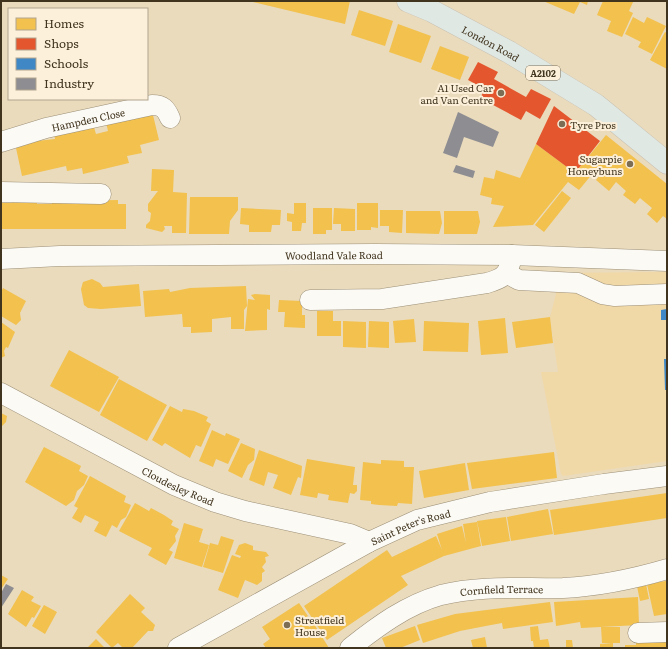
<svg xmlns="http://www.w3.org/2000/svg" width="668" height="649" viewBox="0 0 668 649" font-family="Literata,serif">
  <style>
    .built { fill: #f1d8a7 }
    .homes { fill: #f2c14e }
    .shops { fill: #e4572e }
    .schools { fill: #3f88c5 }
    .industry { fill: #8d8d92 }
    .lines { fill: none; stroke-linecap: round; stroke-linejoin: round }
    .minor-casing { stroke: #9b8f77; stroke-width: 21 }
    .major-casing { stroke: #cac2b2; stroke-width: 23 }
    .minor { stroke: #fcfaf5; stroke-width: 20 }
    .major { stroke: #e0e8e4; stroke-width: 22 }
    .poi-dot { fill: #7c6e55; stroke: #fcf0da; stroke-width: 1.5 }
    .labels { text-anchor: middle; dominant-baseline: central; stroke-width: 4; stroke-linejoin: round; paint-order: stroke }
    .shield { fill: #fcf0da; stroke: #786c56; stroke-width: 1 }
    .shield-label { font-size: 9px; font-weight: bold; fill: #40341e }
    .street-label { font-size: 10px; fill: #40341e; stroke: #fcf0da }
    .poi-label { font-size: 10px; fill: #40341e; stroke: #fcf0da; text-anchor: end }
  </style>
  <rect width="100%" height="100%" fill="#eadbbc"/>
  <path class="built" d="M 667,272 L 667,461 L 563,476 L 561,474 L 541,372 L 558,372 L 550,317 L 556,294 L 554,273 Z"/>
  <path class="homes" d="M 249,1 L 350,1 L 345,24 Z
    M 543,1 L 588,1 L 587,5 L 580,2 L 574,14 Z
    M 603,1 L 633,2 L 629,11 L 633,13 L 622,37 L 607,31 L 611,21 L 597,15 Z
    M 359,10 L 393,21 L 385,46 L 351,35 Z
    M 633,17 L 644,23 L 647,17 L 666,26 L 652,54 L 638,47 L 641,42 L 625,34 Z
    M 398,24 L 431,36 L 421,63 L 389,52 Z
    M 665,32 L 667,33 L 667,69 L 650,60 Z
    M 440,46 L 469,57 L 460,80 L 431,69 Z
    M 152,111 L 159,140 L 140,145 L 142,153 L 127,156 L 129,163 L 83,174 L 82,168 L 67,171 L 66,166 L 22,176 L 16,148 L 37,141 L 55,139 L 54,134 L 93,124 L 96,134 L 108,131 L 106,122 Z
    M 606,135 L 667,184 L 667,219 L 663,216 L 657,223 L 647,214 L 652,208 L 640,198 L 635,204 L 623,195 L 626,191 L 616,182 L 609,191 L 596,180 L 603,171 L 598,167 L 579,190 L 568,182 L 533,225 L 493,227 L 504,206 L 491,204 L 492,198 L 480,195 L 484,177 L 494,179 L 496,170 L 520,178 L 536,144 L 575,173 Z
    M 152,169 L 174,170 L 173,192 L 187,193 L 186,233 L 172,233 L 172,226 L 164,226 L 165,229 L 162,232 L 146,228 L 146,225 L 150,221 L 151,213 L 148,211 L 148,204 L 158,191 L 151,191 Z
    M 562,191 L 571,198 L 544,232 L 535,225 Z
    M 190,197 L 238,197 L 238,210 L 230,221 L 229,234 L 189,234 Z
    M 118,200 L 118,204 L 126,204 L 126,229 L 1,229 L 1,203 L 12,203 L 12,201 L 37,201 L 37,204 L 52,204 L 52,201 Z
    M 294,203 L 306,203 L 306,223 L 302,223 L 301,231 L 292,231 L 292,222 L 287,221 L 287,213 L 294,214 Z
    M 357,203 L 378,203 L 378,228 L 371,227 L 371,230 L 357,230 Z
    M 241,208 L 281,210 L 280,225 L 272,225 L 271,232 L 249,232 L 249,225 L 240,224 Z
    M 313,208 L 332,208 L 332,230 L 326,230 L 326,234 L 313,234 Z
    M 334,208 L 355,209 L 355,231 L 341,231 L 341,224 L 333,224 Z
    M 380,210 L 403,210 L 402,233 L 389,232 L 389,226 L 380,226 Z
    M 406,211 L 440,211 L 442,223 L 439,234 L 406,233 Z
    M 444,211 L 478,211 L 480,222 L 477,234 L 444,234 Z
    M 92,279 L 100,283 L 103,287 L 139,284 L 141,306 L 101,309 L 88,308 L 84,305 L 81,289 L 83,282 Z
    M 246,286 L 247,306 L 244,310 L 244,329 L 231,329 L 231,317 L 212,319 L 212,332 L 191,333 L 191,327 L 183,327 L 182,314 L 145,317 L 143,291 L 169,289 L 170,292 L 190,288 Z
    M 3,288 L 26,301 L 20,313 L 21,320 L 16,325 L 1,316 L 1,292 Z
    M 255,294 L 270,295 L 270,310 L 267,309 L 267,330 L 245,331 L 248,299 L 255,300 L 251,295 Z
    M 279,300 L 302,301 L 302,315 L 305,315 L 305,328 L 284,327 L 285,312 L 278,312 Z
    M 317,311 L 333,311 L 333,321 L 341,321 L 341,336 L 317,336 Z
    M 550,317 L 553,343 L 516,348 L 512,322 Z
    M 505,318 L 508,353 L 481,355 L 478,321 Z
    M 414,319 L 416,342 L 395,343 L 393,321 Z
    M 343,321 L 366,322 L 366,348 L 343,347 Z
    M 369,321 L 389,322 L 389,348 L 368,347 Z
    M 424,321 L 469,323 L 468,352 L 423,351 Z
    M 1,322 L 15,332 L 8,348 L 6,347 L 4,351 L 5,356 L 1,358 Z
    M 69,350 L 119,377 L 99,412 L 50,386 Z
    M 119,379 L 167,405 L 147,441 L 100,415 Z
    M 170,406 L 182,412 L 183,409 L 194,411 L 208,417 L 206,421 L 211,424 L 201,447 L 196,445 L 190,458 L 165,443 L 162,446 L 152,440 Z
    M 1,413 L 7,416 L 6,422 L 1,427 Z
    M 212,430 L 225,436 L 226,433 L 240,439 L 228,464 L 216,459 L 213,467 L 199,461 Z
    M 241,443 L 255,449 L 254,460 L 248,465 L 242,478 L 228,471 Z
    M 44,447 L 81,466 L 79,471 L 88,476 L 84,485 L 77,491 L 74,500 L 66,506 L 25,482 Z
    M 259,450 L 302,466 L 301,478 L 298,477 L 291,495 L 273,488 L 278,475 L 268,472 L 264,486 L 249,480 Z
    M 554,452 L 557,478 L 472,489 L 467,463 Z
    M 307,459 L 355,467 L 353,485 L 357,485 L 357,491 L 354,494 L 350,493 L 348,503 L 328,500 L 329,495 L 318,493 L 317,498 L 300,495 Z
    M 381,460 L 404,461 L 404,467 L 414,467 L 412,504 L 398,503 L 397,506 L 379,505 L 371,504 L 371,501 L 360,500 L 363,462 L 381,464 Z
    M 465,463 L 469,490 L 424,498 L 419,471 Z
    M 90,476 L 126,496 L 124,502 L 131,505 L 126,517 L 121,520 L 117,528 L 112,525 L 106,537 L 94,531 L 99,522 L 85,515 L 81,523 L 72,518 L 78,508 L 74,506 Z
    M 667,493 L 667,518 L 554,535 L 550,510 Z
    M 135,503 L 149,511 L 151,508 L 164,515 L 173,521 L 171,525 L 179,529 L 175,536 L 176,541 L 169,550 L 173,552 L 166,565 L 148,555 L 152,548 L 119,531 Z
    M 548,509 L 553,534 L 511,541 L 507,517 Z
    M 506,517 L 510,541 L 482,546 L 477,521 Z
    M 477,522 L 481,546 L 444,556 L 401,576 L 408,585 L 327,640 L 304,606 L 387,550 L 392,557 L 436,536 L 442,550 L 437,534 L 462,526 L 466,543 L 463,524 Z
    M 184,523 L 203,529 L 199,542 L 209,545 L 202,567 L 174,558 Z
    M 221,536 L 234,540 L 223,573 L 203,567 L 210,543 L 218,545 Z
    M 245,543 L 253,546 L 253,550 L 266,552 L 269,556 L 265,557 L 266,562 L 262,567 L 265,571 L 262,573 L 262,581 L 257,585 L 245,580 L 238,598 L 218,590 L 232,555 L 240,558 L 241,556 L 235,554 L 239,545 Z
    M 1,575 L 8,579 L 1,589 Z
    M 666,581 L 667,614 L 654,616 L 647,584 Z
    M 646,584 L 649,599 L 640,601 L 637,586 Z
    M 22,590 L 34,597 L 31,601 L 41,606 L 34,618 L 32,617 L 26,627 L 8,614 Z
    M 130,594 L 145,608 L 141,612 L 155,625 L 153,631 L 148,631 L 132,648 L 123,648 L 118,643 L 112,648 L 96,632 Z
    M 638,597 L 639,625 L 581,628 L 580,622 L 556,626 L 554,602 Z
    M 550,602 L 553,622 L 503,629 L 502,623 L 491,625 L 460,631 L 423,643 L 417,625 L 455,614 Z
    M 299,603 L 308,616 L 304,618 L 309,627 L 314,624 L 329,648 L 266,648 L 263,644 L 270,639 L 262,627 Z
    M 44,605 L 57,612 L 45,634 L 32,626 Z
    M 415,626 L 420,640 L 400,648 L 386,648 L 382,638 Z
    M 538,626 L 540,640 L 548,639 L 550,648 L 534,648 L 533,641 L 531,641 L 530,627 Z
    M 601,627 L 620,627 L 620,643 L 602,643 Z
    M 485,637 L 487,648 L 473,648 L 471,640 Z
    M 96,639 L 105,648 L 87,648 Z
    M 566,640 L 572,640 L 573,648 L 566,648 Z
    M 661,642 L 667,642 L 667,648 L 625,648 L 625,645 L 636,645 L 636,643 Z
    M 613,643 L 613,648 L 600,648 L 600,644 Z"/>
  <path class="shops" d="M 478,62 L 498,72 L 494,79 L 526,97 L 531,89 L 551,99 L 540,119 L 526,111 L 521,120 L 480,98 L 485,89 L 468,80 Z
    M 554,106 L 600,141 L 575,173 L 536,144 Z"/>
  <path class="schools" d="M 667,309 L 667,320 L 661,320 L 661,310 Z
    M 664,359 L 667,359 L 667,390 L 665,390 Z"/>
  <path class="industry" d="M 458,112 L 499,132 L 493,147 L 464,137 L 457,158 L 443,153 Z
    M 456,165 L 475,171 L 473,178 L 453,172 Z
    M 6,584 L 14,588 L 1,608 L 1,593 Z"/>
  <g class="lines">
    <g class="minor-casing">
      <g id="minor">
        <path id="s1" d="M 1,142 L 46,128 L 152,105 C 163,105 166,109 170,118"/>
        <path d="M 1,192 L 101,194"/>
        <path id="s2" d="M 1,259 L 60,256 L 375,254 L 512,255 L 667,261"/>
        <path d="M 506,273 L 519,280 L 578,283 L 602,294 L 615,296 L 667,294"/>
        <path d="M 310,300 L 382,299 L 487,283 C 505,278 509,274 512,255"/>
        <path id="s3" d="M 1,393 L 174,485 L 215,502 L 245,511 L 350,534 L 369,542"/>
        <path d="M 638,633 L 667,632"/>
        <path id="s4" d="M 178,648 L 369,542 L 417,520 L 490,502 L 604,484 L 667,476"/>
        <path id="s5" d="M 350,648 C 378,626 406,605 441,595 C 481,585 522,589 563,588 C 598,586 633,579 667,569"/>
      </g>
    </g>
    <g class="major-casing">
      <g id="major">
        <path id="s6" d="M 408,1 L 432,11 L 509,52 L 596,105 L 667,163"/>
      </g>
    </g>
    <use href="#minor" class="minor"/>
    <use href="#major" class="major"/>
  </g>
  <g class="poi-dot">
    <circle cx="501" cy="93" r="4"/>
    <circle cx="562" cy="124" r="4"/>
    <circle cx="630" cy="164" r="4"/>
    <circle cx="287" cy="625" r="4"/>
  </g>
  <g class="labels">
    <rect class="shield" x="526" y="66" width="34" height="14" rx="3"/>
    <g class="shield-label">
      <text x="543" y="73">A2102</text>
    </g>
    <g class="street-label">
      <text stroke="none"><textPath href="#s6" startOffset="93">London Road</textPath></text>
      <text stroke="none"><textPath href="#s1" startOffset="90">Hampden Close</textPath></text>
      <text stroke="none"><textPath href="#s2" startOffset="333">Woodland Vale Road</textPath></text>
      <text stroke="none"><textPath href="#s3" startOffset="200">Cloudesley Road</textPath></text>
      <text stroke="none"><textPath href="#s4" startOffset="263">Saint Peter's Road</textPath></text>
      <text stroke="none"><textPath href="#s5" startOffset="167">Cornfield Terrace</textPath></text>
    </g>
    <g class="poi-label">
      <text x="493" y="87">A1 Used Car<tspan x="493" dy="12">and Van Centre</tspan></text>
      <text x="570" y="124" text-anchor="start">Tyre Pros</text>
      <text x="622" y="158">Sugarpie<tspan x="622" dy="12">Honeybuns</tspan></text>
      <text x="295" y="619" text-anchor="start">Streatfield<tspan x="295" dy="12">House</tspan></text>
    </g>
  </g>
  <rect width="668" height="649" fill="none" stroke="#40341e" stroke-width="4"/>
  <rect x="8" y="8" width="140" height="92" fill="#fcf0da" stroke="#b1a58f"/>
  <rect x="16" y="18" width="20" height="12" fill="#f2c14e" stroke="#b1a58f"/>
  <text x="44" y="28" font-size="12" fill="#40341e">Homes</text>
  <rect x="16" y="38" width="20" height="12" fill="#e4572e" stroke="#b1a58f"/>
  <text x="44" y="48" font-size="12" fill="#40341e">Shops</text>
  <rect x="16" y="58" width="20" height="12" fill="#3f88c5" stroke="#b1a58f"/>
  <text x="44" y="68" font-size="12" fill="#40341e">Schools</text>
  <rect x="16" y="78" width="20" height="12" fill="#8d8d92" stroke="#b1a58f"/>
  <text x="44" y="88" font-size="12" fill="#40341e">Industry</text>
</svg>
